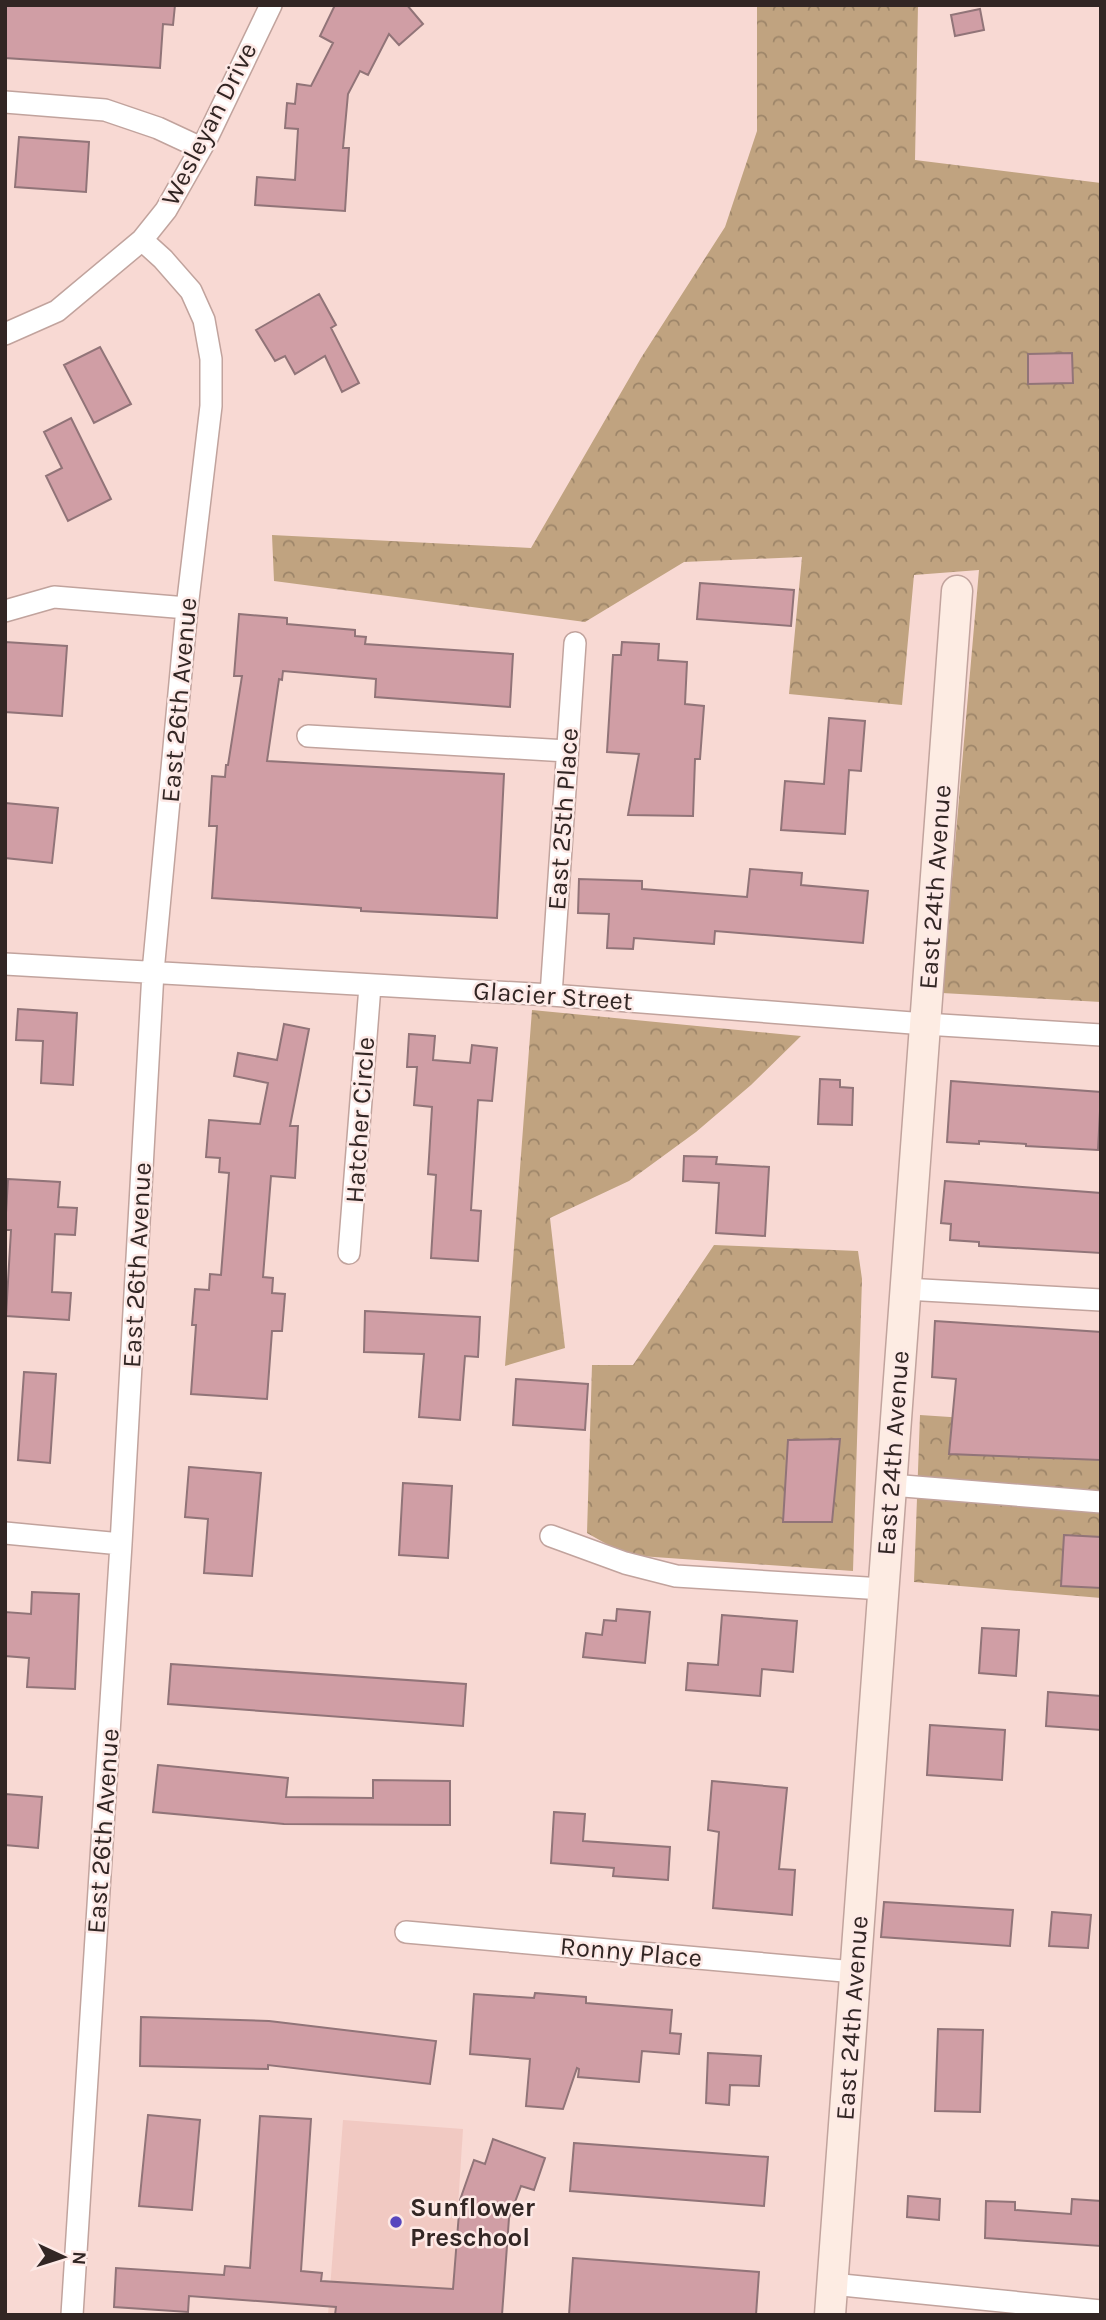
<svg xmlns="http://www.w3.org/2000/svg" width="1106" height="2320" viewBox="0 0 1106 2320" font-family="Karla,sans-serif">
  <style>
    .built { fill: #f1c9c2 }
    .forest { fill: url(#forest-crowns) }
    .building { fill: #d09ea5; stroke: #917478; stroke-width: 2 }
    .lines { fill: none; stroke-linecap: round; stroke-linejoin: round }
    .street-casing { stroke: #c1a39d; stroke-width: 24 }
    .secondary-casing { stroke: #c1a39d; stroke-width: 33 }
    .street { stroke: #fff; stroke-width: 21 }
    .secondary { stroke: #fdece3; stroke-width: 30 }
    .poi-dot { fill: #5846be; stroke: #fde9e6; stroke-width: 2.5 }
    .labels { text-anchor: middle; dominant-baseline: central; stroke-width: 5; stroke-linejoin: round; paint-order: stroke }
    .street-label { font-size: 26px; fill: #322624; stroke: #fde9e6 }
    .poi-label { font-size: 26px; font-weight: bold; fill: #322624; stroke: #fde9e6; text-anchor: start }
  </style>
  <defs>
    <pattern id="forest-crowns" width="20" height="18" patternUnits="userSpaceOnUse" patternTransform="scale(1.75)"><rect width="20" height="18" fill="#c0a380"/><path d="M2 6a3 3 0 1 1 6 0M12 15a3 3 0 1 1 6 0" fill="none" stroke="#9d8569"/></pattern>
  </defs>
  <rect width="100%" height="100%" fill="#f8d9d3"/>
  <path class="built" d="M 343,2120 L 463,2129 L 451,2315 L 328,2315 Z"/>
  <path class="forest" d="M 757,5 L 918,5 L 915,160 L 1101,183 L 1101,1002 L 942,993 L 979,570 L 914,575 L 902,705 L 789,694 L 802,557 L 684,562 L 585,622 L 274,581 L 272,535 L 531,548 L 641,358 L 725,227 L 757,131 Z
    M 532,1010 L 801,1036 L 751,1085 L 696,1132 L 629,1181 L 550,1218 L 565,1348 L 505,1366 Z
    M 714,1245 L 858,1251 L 862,1279 L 853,1571 L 626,1555 L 587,1533 L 592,1365 L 633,1365 Z
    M 920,1415 L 1101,1427 L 1101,1598 L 914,1582 Z"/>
  <path class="building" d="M 5,5 L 175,5 L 173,25 L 163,24 L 160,68 L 5,58 Z
    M 335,5 L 407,5 L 423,24 L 399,45 L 389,34 L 368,75 L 360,71 L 348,94 L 343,148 L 349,148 L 345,211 L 255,205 L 257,177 L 295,180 L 298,129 L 285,128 L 287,103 L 295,104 L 297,84 L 311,86 L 333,43 L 320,36 Z
    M 980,9 L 984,30 L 955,36 L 951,15 Z
    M 19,137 L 89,142 L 86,192 L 15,187 Z
    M 319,294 L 336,325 L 331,328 L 359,383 L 342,392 L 325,356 L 295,374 L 285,356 L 275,361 L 256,330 Z
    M 100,347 L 131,404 L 94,423 L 64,365 Z
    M 1072,353 L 1073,383 L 1028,384 L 1028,354 Z
    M 71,418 L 111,499 L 68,521 L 46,476 L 62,468 L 44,432 Z
    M 700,583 L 794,590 L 791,626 L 697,619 Z
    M 239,614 L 287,618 L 287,624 L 355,630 L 355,636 L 366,637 L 365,644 L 513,654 L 510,707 L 375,697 L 376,679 L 283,671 L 282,680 L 279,679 L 267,761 L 504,774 L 497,918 L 361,911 L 361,908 L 212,898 L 217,826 L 209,826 L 212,776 L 225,777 L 226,765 L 228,765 L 242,676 L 234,676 Z
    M 5,642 L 67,646 L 62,716 L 5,712 Z
    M 622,642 L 659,644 L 658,660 L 687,662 L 685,704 L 704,706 L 700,759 L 695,759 L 693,816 L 628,815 L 639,754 L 607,752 L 613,655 L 621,655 Z
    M 829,718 L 865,721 L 861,771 L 849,770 L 845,834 L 781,830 L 785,781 L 824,784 Z
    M 5,803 L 58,808 L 52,863 L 5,858 Z
    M 750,869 L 802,873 L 801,885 L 868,891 L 863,943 L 715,931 L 714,944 L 634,938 L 633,949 L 607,948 L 609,914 L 578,913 L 579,879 L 642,881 L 642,889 L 747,897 Z
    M 18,1009 L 77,1013 L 73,1085 L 41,1083 L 43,1041 L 16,1040 Z
    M 284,1024 L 309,1029 L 290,1126 L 298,1126 L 295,1178 L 271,1176 L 263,1277 L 273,1278 L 272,1293 L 285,1294 L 282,1331 L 272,1331 L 267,1399 L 191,1394 L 196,1325 L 192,1325 L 195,1289 L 209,1290 L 210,1274 L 221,1275 L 229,1173 L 219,1172 L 220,1158 L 206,1157 L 209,1120 L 260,1124 L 268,1083 L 234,1076 L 238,1053 L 277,1060 Z
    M 409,1034 L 435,1036 L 433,1060 L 470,1063 L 472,1045 L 497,1048 L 492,1101 L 478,1100 L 471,1210 L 481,1211 L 478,1261 L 431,1258 L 436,1175 L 428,1174 L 432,1107 L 414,1105 L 417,1067 L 407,1067 Z
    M 820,1079 L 840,1080 L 840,1087 L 853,1088 L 852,1125 L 818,1124 Z
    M 951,1081 L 1101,1092 L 1098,1150 L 1026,1146 L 1026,1144 L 979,1141 L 979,1144 L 947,1142 Z
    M 684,1156 L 717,1157 L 716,1164 L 769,1167 L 765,1236 L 716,1233 L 719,1183 L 683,1181 Z
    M 8,1179 L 60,1182 L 58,1207 L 77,1208 L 75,1235 L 55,1234 L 52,1292 L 71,1293 L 69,1320 L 6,1316 L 11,1230 L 5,1230 Z
    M 945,1181 L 1101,1193 L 1101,1253 L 979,1246 L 979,1242 L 950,1240 L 951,1224 L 941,1223 Z
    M 365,1311 L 480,1317 L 478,1357 L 465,1356 L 460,1420 L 419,1417 L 424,1354 L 364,1352 Z
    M 935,1321 L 1101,1332 L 1101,1460 L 949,1454 L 956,1379 L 932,1377 Z
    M 24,1372 L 56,1374 L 50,1463 L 18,1460 Z
    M 516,1379 L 588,1384 L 585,1430 L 513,1425 Z
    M 840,1439 L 832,1522 L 783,1522 L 788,1440 Z
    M 189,1467 L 261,1473 L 252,1576 L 204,1573 L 208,1519 L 185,1517 Z
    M 403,1483 L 452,1486 L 448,1558 L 399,1555 Z
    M 1064,1535 L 1101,1537 L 1101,1588 L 1061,1586 Z
    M 32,1592 L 79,1594 L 75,1689 L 27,1687 L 29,1658 L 5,1656 L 5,1612 L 31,1614 Z
    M 617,1609 L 650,1612 L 645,1663 L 583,1657 L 586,1633 L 602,1635 L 604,1620 L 616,1621 Z
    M 722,1615 L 797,1621 L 793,1672 L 762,1669 L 760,1696 L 686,1690 L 688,1663 L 718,1665 Z
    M 982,1628 L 1019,1630 L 1016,1676 L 979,1673 Z
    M 171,1664 L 466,1684 L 463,1726 L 168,1704 Z
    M 1048,1692 L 1101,1696 L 1101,1730 L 1046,1726 Z
    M 930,1725 L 1005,1730 L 1002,1780 L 927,1775 Z
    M 158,1765 L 288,1778 L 286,1797 L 373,1798 L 373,1780 L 450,1781 L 450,1825 L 284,1824 L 153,1812 Z
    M 712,1781 L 787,1788 L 779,1869 L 795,1870 L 792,1915 L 713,1908 L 719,1832 L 708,1830 Z
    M 5,1794 L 42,1797 L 38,1848 L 5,1845 Z
    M 554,1812 L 585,1814 L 583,1841 L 670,1847 L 668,1880 L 613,1876 L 614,1868 L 551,1863 Z
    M 884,1902 L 1013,1910 L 1010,1946 L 881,1937 Z
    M 1052,1912 L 1091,1915 L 1088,1948 L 1049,1946 Z
    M 535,1993 L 586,1997 L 586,2003 L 672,2010 L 670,2033 L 681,2034 L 679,2054 L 642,2051 L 639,2082 L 578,2077 L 579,2069 L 577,2068 L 563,2109 L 526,2106 L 530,2059 L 470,2054 L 474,1994 L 534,1998 Z
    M 141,2017 L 269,2021 L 436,2041 L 430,2084 L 268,2065 L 268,2069 L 140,2066 Z
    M 938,2029 L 983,2030 L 980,2112 L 935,2111 Z
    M 708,2053 L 761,2056 L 759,2086 L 730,2085 L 729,2105 L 706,2103 Z
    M 148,2115 L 200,2120 L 192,2210 L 139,2206 Z
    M 260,2116 L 311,2119 L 301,2271 L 322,2273 L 321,2281 L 453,2289 L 460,2200 L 474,2160 L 485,2164 L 493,2139 L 545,2158 L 534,2190 L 521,2186 L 509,2218 L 502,2315 L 335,2315 L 336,2307 L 189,2296 L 188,2312 L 114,2307 L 116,2268 L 224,2275 L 225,2266 L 250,2268 Z
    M 574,2143 L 768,2157 L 764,2206 L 570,2191 Z
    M 908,2196 L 940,2199 L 939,2220 L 907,2217 Z
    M 1072,2199 L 1101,2201 L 1101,2246 L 985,2238 L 986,2201 L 1015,2202 L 1015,2210 L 1071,2214 Z
    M 573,2258 L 759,2272 L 756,2315 L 569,2315 Z"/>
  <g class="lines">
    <g class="street-casing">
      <path id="street" d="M 5,102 L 105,110 L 158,128 L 201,148
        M 5,334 L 57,311 L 142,240 L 166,210 L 208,136 L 271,5
        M 5,611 L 54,597 L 187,608
        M 308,736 L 567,751
        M 5,964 L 551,995 L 925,1024 L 1101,1035
        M 551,995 L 575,643
        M 349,1253 L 370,986
        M 905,1289 L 1101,1300
        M 891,1485 L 1101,1502
        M 5,1533 L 121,1544
        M 551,1536 L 625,1563 L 676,1576 L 883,1589
        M 406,1932 L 855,1972
        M 832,2284 L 1101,2311
        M 72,2315 L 121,1544 L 153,972 L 187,608 L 211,406 L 211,359 L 204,320 L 191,291 L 163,259 L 142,240"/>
    </g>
    <g class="secondary-casing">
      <path id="secondary" d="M 830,2315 L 957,591"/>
    </g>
    <use href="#street" class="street"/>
    <use href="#secondary" class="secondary"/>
  </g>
  <circle class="poi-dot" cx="396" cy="2222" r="7"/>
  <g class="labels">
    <g class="street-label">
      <text transform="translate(209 124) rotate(-63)">Wesleyan Drive</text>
      <text transform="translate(179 700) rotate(-85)">East 26th Avenue</text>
      <text transform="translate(563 819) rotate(-86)">East 25th Place</text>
      <text transform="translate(935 887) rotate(-86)">East 24th Avenue</text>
      <text transform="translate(553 996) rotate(4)">Glacier Street</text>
      <text transform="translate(360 1120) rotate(-86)">Hatcher Circle</text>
      <text transform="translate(137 1265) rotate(-87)">East 26th Avenue</text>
      <text transform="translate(893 1453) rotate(-86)">East 24th Avenue</text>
      <text transform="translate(103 1831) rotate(-86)">East 26th Avenue</text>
      <text transform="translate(631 1952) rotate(5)">Ronny Place</text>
      <text transform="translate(852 2018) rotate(-86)">East 24th Avenue</text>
    </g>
    <g class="poi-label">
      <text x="410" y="2207">Sunflower<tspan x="410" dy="30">Preschool</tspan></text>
    </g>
  </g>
  <rect width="1106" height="2320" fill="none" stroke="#322624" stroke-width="14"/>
  <g transform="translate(63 2257) rotate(94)" stroke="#fde9e6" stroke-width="5" paint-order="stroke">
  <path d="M0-5L12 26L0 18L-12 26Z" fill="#322624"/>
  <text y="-10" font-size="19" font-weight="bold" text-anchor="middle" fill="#322624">N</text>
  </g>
</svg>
